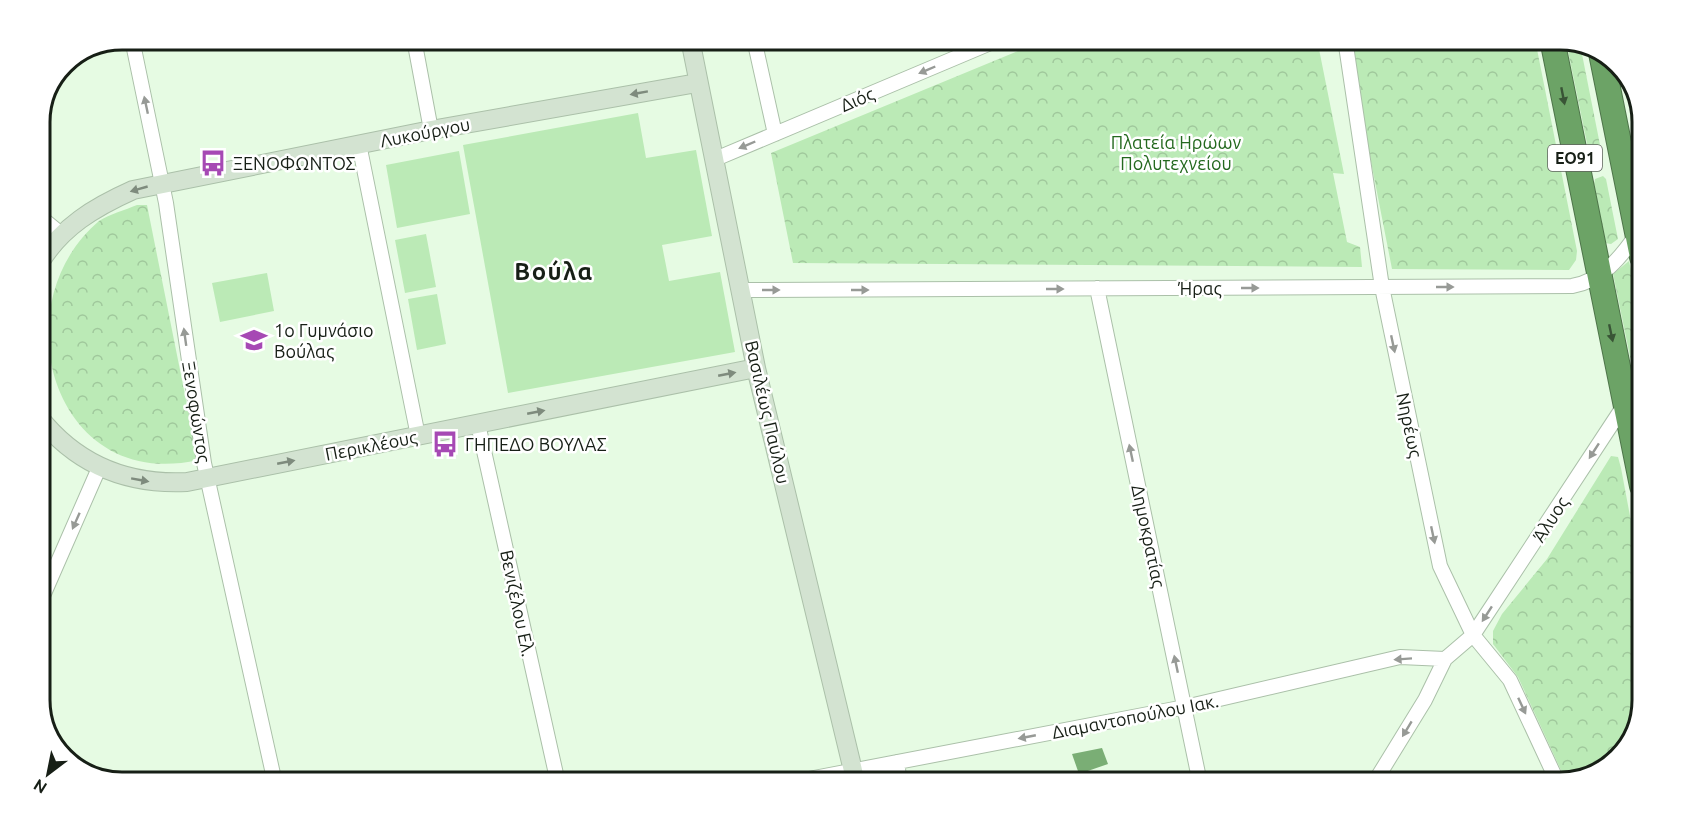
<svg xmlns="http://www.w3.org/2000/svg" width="1681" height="822" viewBox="0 0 1681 822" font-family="Ubuntu,sans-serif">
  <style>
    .forest { fill: url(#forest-crowns) }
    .pitch { fill: #bbeab6 }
    .water { fill: #7aae75 }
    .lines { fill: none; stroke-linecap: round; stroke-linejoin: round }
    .street-casing { stroke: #abc0a9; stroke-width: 16 }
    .secondary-casing { stroke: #abc0a9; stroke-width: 20 }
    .highway-casing { stroke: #4e754a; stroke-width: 26 }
    .street { stroke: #fff; stroke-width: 14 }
    .secondary { stroke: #d3e3d1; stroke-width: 18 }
    .highway { stroke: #6ca366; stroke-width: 24 }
    .oneway { fill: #979a96 }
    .oneway2 { fill: #7e8b7d }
    .oneway3 { fill: #395436 }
    .labels { text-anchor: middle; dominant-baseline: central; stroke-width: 5; stroke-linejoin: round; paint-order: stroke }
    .shield { fill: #fff; stroke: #5d625c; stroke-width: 1.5 }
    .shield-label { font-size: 16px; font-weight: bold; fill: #171f16 }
    .street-label { font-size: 18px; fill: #171f16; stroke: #fff }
    .park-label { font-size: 18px; fill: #24691e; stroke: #fff }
    .poi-label { font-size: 18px; fill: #171f16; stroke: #fff; text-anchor: start }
    .district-label { font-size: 24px; font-weight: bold; letter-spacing: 1.5px; fill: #171f16; stroke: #fff }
    .rim { fill: none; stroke: #171f16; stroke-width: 3 }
  </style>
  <defs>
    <pattern id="forest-crowns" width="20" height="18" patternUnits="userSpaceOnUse" patternTransform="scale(1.5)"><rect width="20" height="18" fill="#bbeab6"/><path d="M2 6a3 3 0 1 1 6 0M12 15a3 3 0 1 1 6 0" fill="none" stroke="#a0c89c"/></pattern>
  </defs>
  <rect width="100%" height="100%" fill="#e6fbe3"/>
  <path class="forest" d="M 1047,39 L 1317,39 L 1344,174 L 1333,173 L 1347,242 L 1360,247 L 1362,267 L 793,263 L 771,153 Z
    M 1347,39 L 1535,39 L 1577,251 L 1576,260 L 1569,270 L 1392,269 Z
    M 1566,41 L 1580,44 L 1603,160 L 1591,163 Z
    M 1603,176 L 1606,179 L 1618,239 L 1611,244 L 1605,243 L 1594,184 L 1595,179 Z
    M 137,205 L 147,205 L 198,460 C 53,493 0,305 99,221 C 110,214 125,210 137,205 Z
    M 1629,261 L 1642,323 L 1642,415 L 1613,274 Z
    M 1611,456 L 1618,457 L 1621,468 L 1642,580 L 1642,700 L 1634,737 L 1605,769 L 1566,781 L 1518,677 L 1493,644 L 1493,631 L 1502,614 L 1547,559 Z"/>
  <path class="pitch" d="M 638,113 L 646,158 L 696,150 L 712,236 L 662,245 L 669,281 L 720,272 L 735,352 L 508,393 L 463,145 Z
    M 459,151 L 470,214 L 397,228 L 386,165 Z
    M 426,234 L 436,287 L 405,293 L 395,240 Z
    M 267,273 L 274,311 L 220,322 L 212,283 Z
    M 437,294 L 446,344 L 417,350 L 408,299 Z"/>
  <path class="water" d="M 1102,748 L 1108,764 L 1079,774 L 1072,754 Z"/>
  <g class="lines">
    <g class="street-casing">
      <path id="street" d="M 132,39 L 166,203 L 204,463 L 275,783
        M 414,39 L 431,130
        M 754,39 L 775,134
        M 1345,39 L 1382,287 L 1440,566 L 1473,635 L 1510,680 L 1558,783
        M 359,144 L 418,436
        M 713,160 L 1000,39
        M 39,216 L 61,234
        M 1097,288 L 1200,783
        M 741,290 L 1572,286 C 1602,281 1621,257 1637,234
        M 478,424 L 558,783
        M 39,605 L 99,468
        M 897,762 L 900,783
        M 788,783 L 1185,707 L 1400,657 L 1445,659 L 1473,635 L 1625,404
        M 1374,783 L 1425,700 L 1445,659"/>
    </g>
    <g class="secondary-casing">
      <path id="secondary" d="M 690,39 L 756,368 L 856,783
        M 39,264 C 61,227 95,207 133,190 L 431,130 L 697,83
        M 39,417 C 77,465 127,485 187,482 L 756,368"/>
    </g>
    <g class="highway-casing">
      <path id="highway" d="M 1552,39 L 1642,486
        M 1601,53 L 1642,257"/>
    </g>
    <use href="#street" class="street"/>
    <use href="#secondary" class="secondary"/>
    <use href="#highway" class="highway"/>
  </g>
  <defs><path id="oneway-solid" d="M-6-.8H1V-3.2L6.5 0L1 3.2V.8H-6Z" transform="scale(1.5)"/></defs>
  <g class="oneway">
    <use href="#oneway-solid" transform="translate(927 70) rotate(157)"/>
    <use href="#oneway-solid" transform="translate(146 105) rotate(-102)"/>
    <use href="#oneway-solid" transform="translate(747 145) rotate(157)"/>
    <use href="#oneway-solid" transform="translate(1445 287)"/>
    <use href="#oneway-solid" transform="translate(1250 288)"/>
    <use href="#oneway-solid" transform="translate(1055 289)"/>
    <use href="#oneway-solid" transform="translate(771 290)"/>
    <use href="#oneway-solid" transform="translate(860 290)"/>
    <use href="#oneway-solid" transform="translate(185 337) rotate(-98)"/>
    <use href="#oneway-solid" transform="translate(1393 344) rotate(78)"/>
    <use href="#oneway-solid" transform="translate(1594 451) rotate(123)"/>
    <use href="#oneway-solid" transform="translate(1131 453) rotate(-102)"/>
    <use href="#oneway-solid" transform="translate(76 521) rotate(114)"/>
    <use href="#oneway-solid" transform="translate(1433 535) rotate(78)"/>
    <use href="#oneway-solid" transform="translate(1487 614) rotate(123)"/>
    <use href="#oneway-solid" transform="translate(1403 659) rotate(176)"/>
    <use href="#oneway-solid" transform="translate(1176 664) rotate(-102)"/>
    <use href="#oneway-solid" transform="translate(1522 706) rotate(65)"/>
    <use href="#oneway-solid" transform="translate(1407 729) rotate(121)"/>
    <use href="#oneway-solid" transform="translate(1027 737) rotate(169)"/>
  </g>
  <g class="oneway2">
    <use href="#oneway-solid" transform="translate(639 93) rotate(170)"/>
    <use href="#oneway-solid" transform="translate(139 189) rotate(164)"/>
    <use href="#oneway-solid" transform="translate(727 374) rotate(-11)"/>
    <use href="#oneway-solid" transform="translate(536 412) rotate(-11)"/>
    <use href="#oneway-solid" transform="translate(286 462) rotate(-11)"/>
    <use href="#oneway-solid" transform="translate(140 480) rotate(10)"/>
  </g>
  <g class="oneway3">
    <use href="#oneway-solid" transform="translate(1563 96) rotate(79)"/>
    <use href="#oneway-solid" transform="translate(1611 333) rotate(78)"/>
  </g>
  <defs>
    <g id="bus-bare" transform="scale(2.07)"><path d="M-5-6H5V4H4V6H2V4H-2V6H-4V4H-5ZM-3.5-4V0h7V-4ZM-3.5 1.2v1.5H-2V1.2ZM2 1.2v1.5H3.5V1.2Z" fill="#a649b4" stroke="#fff" stroke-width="2.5" paint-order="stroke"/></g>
    <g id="school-bare" transform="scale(2.07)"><path d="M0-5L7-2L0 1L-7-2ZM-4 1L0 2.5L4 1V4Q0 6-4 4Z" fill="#a649b4" stroke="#fff" stroke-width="2.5" paint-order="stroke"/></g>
  </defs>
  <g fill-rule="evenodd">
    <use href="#bus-bare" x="213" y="163"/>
    <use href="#school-bare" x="254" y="340"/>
    <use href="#bus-bare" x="445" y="444"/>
  </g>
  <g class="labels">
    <rect class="shield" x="1548" y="145" width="54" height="26" rx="4.5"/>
    <g class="shield-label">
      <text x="1575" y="158">ΕΟ91</text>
    </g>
    <g class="street-label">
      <text transform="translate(857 99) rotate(-23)">Διός</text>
      <text transform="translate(425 132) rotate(-11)">Λυκούργου</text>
      <text x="1200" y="288">Ήρας</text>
      <text transform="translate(197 412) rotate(81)">Ξενοφώντος</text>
      <text transform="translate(768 412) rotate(77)">Βασιλέως Παύλου</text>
      <text transform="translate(1410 425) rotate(78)">Νηρέως</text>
      <text transform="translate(371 445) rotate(-11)">Περικλέους</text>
      <text transform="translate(1550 519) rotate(-57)">Άλυος</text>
      <text transform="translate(1149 536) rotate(78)">Δημοκρατίας</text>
      <text transform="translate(518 603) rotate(78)">Βενιζέλου Ελ.</text>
      <text transform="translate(1135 716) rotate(-11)">Διαμαντοπούλου Ιακ.</text>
    </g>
    <g class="park-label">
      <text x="1176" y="142">Πλατεία Ηρώων<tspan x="1176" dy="21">Πολυτεχνείου</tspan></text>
    </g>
    <g class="poi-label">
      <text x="233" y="163">ΞΕΝΟΦΩΝΤΟΣ</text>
      <text x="274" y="330">1ο Γυμνάσιο<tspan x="274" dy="21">Βούλας</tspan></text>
      <text x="465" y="444">ΓΗΠΕΔΟ ΒΟΥΛΑΣ</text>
    </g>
    <g class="district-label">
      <text x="554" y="271">Βούλα</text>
    </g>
  </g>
  <path d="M0 0H1681V822H0ZM122 50H1560A72 72 0 0 1 1632 122V700A72 72 0 0 1 1560 772H122A72 72 0 0 1 50 700V122A72 72 0 0 1 122 50Z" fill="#fff" fill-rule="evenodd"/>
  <path class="rim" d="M122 50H1560A72 72 0 0 1 1632 122V700A72 72 0 0 1 1560 772H122A72 72 0 0 1 50 700V122A72 72 0 0 1 122 50Z"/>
  <g transform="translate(48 774) rotate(212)" stroke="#ffffff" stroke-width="4.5" paint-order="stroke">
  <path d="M0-4.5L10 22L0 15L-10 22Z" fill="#171f16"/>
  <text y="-9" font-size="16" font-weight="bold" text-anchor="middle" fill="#171f16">N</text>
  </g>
</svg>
